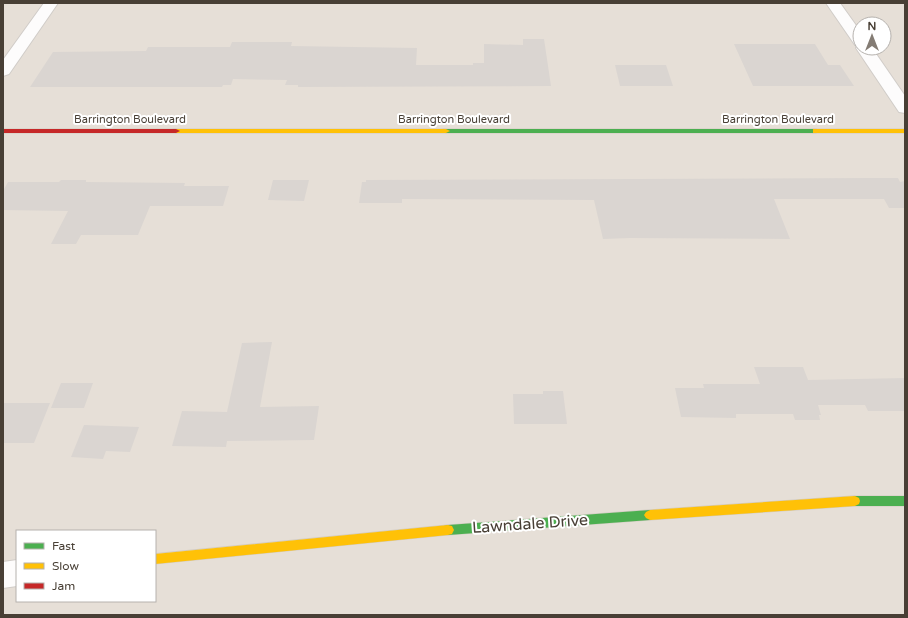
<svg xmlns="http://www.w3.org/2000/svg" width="908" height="618" viewBox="0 0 908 618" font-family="'Varela Round',sans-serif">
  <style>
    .residential { fill: #e6dfd7; fill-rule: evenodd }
    .building { fill: #dad5d1 }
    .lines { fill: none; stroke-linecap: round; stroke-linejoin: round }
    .street-casing { stroke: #d0ccc8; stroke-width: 2 }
    .fast-casing { stroke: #d2cbc1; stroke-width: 1 }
    .slow-casing { stroke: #d2cbc1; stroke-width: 1 }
    .jam-casing { stroke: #d2cbc1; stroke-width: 1 }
    .street { fill: #fdfcfc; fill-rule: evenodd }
    .fast { fill: #4caf50; fill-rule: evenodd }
    .slow { fill: #ffc107; fill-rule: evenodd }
    .jam { fill: #c62828; fill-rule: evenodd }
    .labels { text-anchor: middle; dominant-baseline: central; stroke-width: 4; stroke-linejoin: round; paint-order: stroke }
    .far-street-label { font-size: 11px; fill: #483f35; stroke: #fff }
    .near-street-label { font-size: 16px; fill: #483f35; stroke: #fff }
  </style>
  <rect width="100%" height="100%" fill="#f2eeea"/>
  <path class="residential" d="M 3,3 L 905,3 L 905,615 L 3,615 ZM 860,24 L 884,24 L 884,48 L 860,48 ZM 17,531 L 155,531 L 155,601 L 17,601 Z"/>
  <path class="building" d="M 523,39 L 544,39 L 551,86 L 298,87 L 298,85 L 285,85 L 287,80 L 233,79 L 231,85 L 223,85 L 222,87 L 30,87 L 53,52 L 146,51 L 148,47 L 230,47 L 232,42 L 292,42 L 291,46 L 417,48 L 416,65 L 473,65 L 473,63 L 484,63 L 484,44 L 523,45 Z
    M 734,44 L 815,44 L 828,65 L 840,65 L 854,86 L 753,86 Z
    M 615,65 L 666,65 L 673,86 L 620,86 Z
    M 871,178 L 898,178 L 900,182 L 905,181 L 905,208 L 889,208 L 884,199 L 774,199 L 790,239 L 630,238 L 603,239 L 594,200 L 402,199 L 402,203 L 359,203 L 362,182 L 366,182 L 366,180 Z
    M 61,180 L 86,180 L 86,182 L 185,183 L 184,186 L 229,186 L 223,206 L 150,206 L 138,235 L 81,235 L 76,244 L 51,244 L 68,211 L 3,210 L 3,191 L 8,182 L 59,182 Z
    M 273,180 L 309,180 L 304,201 L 268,200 Z
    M 272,342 L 260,407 L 319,406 L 314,440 L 227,441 L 226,447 L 172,446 L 182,411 L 227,412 L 242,343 Z
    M 754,367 L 803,367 L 808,380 L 905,378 L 905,411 L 868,411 L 865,405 L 818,405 L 821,415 L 819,415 L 820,420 L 795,420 L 793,414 L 736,414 L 736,418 L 681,417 L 675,388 L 704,388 L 703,384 L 760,384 Z
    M 61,383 L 93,383 L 84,408 L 51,408 Z
    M 543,391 L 563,391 L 567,424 L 514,424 L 513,394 L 543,394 Z
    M 3,403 L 50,403 L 34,443 L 3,443 Z
    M 84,425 L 139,427 L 130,452 L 106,451 L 103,459 L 71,457 Z"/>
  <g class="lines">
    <g class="street-casing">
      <path id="street" d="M 44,3 L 58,3 L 9,74 L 3,76 L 3,60 Z
        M 826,3 L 840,3 L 860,31 L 860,48 L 872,48 L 905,96 L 905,113 L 899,112 L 856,48 L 858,46 L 855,45 Z
        M 17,560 L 17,586 L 3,588 L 3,562 Z"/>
    </g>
    <g class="fast-casing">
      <path id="fast" d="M 443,129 L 816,129 L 820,131 L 816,133 L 446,133 L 442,131 Z
        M 855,496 L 905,496 L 905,506 L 855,506 L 851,504 L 850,501 L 851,498 Z
        M 650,510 L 654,512 L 656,515 L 654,518 L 650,520 L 448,535 L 444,534 L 442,530 L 444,526 L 448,525 Z"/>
    </g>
    <g class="slow-casing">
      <path id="slow" d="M 173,129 L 446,129 L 450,131 L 446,133 L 176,133 L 172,131 Z
        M 813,129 L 905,129 L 905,133 L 813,133 Z
        M 855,496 L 859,498 L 860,501 L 859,504 L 855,506 L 650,520 L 646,518 L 644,515 L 646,512 L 650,510 Z
        M 448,525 L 452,526 L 454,530 L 452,534 L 448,535 L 155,564 L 155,554 Z"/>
    </g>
    <g class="jam-casing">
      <path id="jam" d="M 3,129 L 176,129 L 180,131 L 176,133 L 3,133 Z"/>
    </g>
    <use href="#street" class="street"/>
    <use href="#fast" class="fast"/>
    <use href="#slow" class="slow"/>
    <use href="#jam" class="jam"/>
  </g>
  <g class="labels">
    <g class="far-street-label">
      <text x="130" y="119">Barrington Boulevard</text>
      <text x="454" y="119">Barrington Boulevard</text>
      <text x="778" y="119">Barrington Boulevard</text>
    </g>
    <g class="near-street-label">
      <text transform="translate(530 524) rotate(-4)">Lawndale Drive</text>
    </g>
  </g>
  <rect width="908" height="618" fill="none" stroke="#483f35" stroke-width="8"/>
  <rect x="16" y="530" width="140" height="72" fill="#ffffff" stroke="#b6b2ae"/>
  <rect x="24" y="543" width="20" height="6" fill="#4caf50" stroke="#b6b2ae"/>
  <text x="52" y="550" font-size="12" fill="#483f35">Fast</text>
  <rect x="24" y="563" width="20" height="6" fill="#ffc107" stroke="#b6b2ae"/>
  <text x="52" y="570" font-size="12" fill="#483f35">Slow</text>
  <rect x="24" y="583" width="20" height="6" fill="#c62828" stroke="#b6b2ae"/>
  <text x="52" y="590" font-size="12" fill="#483f35">Jam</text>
  <g transform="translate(872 36)"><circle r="19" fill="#ffffff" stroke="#b6b2ae"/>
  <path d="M0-3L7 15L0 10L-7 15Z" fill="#847c74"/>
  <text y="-6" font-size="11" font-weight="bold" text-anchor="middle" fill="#483f35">N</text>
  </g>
</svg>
